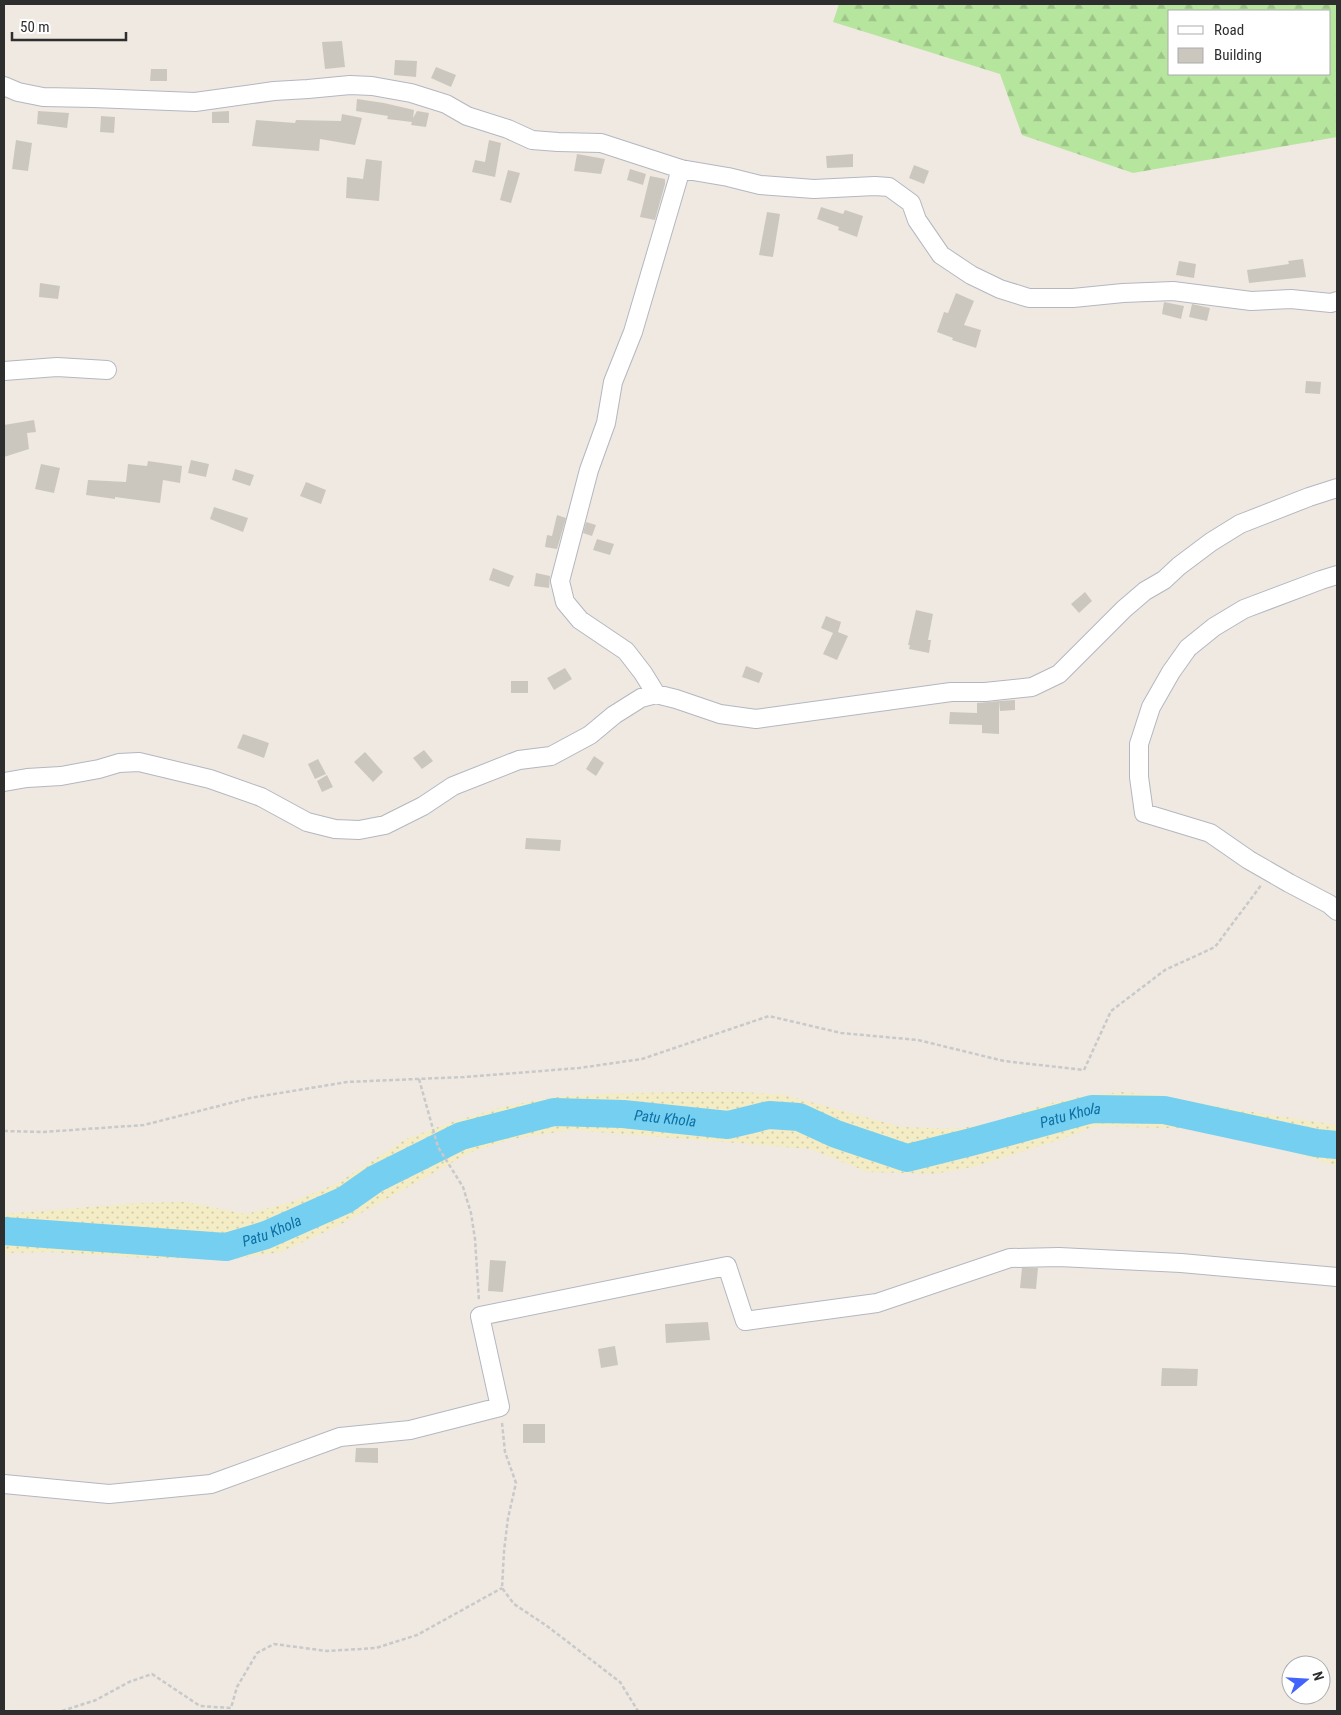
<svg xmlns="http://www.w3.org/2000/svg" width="1341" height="1715" viewBox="0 0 1341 1715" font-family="'Roboto Condensed',sans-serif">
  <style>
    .forest { fill: url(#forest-firs); fill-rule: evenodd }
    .sand { fill: url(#sand-dots) }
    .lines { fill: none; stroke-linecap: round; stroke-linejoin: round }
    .river { stroke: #75cff0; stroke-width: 28 }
    .building { fill: #cbc7bf }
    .minor-casing { stroke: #b4b7c1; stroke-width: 20 }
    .path { stroke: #c9c9c9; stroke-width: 2.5; stroke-dasharray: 4 2.5; stroke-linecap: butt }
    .minor { stroke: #fff; stroke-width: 18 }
    .labels { text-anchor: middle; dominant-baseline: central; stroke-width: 5; stroke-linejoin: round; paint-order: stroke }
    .water-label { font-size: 15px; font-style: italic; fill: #0d6fa3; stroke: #fff }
  </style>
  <defs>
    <pattern id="forest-firs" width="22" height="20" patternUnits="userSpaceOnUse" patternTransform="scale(1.25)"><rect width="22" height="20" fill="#b6e59e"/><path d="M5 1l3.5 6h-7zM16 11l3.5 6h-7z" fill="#9dc588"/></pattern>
    <pattern id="sand-dots" width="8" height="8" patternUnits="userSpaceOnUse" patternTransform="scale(1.25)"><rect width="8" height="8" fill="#f3ecc5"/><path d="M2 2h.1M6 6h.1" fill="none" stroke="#d1cbaa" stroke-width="1.8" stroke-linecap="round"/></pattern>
  </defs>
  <rect width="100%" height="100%" fill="#efe9e1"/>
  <path class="forest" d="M 839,4 L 1337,4 L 1337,137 L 1133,173 L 1022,135 L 1000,74 L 833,22 ZM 1170,11 L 1330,11 L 1330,74 L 1170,74 Z"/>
  <path class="sand" d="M 680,1092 L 743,1092 L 785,1095 L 901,1127 L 956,1129 L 990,1123 L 1047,1104 L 1089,1095 L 1122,1092 L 1159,1095 L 1214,1106 L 1337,1125 L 1337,1166 L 1296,1153 L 1207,1129 L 1095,1126 L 1062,1139 L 977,1166 L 934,1174 L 868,1172 L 810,1149 L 572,1130 L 511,1139 L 469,1153 L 338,1226 L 281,1252 L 234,1259 L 148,1258 L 48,1252 L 4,1253 L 4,1214 L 138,1203 L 186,1202 L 246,1214 L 291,1202 L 336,1184 L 406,1139 L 449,1123 L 506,1106 L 556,1097 L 600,1094 Z"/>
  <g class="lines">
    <path class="river" id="s1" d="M 4,1231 L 226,1247 L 266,1235 L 345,1200 L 375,1179 L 461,1136 L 554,1112 L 623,1114 L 728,1125 L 769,1115 L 799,1117 L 836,1134 L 907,1158 L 971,1142 L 1092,1109 L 1164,1110 L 1316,1143 L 1337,1145"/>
  </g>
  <path class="building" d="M 342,41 L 345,67 L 325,69 L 322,42 Z
    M 395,60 L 417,61 L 416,77 L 394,75 Z
    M 436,67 L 456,75 L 451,87 L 431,78 Z
    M 151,69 L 167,69 L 167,81 L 150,81 Z
    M 357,99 L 384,103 L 414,110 L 413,118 L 417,111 L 429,113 L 426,127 L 411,125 L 412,122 L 387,119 L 388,116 L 356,111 Z
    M 38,111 L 69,113 L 67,128 L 37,124 Z
    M 229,111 L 229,123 L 212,123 L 212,112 Z
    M 342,114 L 362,118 L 355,145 L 320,139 L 319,151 L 252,146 L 256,120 L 295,123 L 296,120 L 341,121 Z
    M 101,116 L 115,117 L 114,133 L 100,132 Z
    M 16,140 L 32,143 L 28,171 L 12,169 Z
    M 489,140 L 501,143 L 495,177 L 472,172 L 475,160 L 485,162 Z
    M 577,154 L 605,159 L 601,174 L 574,171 Z
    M 853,154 L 853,167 L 827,168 L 826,156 Z
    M 366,159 L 382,161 L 379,201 L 346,198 L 347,177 L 363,179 Z
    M 914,165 L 929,171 L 924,184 L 909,178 Z
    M 630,169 L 646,174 L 643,185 L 627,180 Z
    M 508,170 L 520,173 L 511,203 L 500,200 Z
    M 650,176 L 665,179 L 665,184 L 655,220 L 640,217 Z
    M 821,207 L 843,214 L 845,210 L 863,216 L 857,237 L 838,230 L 839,227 L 817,219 Z
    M 767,212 L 780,214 L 773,257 L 759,255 Z
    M 1303,259 L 1306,277 L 1249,283 L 1247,270 L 1289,264 L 1288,261 Z
    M 1179,261 L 1196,264 L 1194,278 L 1176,275 Z
    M 40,283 L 60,286 L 58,299 L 39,297 Z
    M 956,293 L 974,301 L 964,325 L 981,330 L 976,348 L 952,340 L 953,338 L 937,332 L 944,312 L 948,313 Z
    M 1164,302 L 1184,306 L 1181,319 L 1162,314 Z
    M 1192,304 L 1210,308 L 1207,321 L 1189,317 Z
    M 1306,381 L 1321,382 L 1320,394 L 1305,393 Z
    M 34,420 L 36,432 L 27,433 L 29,449 L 4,457 L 4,425 Z
    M 191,460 L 209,464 L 206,477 L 188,473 Z
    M 148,461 L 182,466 L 180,483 L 163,480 L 160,503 L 115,497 L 115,499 L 86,495 L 88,480 L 126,482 L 128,464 L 147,466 Z
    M 41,464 L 60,468 L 54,493 L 35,489 Z
    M 235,469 L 254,475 L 250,486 L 232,480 Z
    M 306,482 L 326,490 L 321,504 L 300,496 Z
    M 214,507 L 248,518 L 243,532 L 210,519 Z
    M 557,515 L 566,518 L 557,549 L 545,547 L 547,535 L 552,536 Z
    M 586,522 L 596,525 L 592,536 L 583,533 Z
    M 597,539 L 614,544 L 610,555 L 593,550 Z
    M 493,568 L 514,576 L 509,587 L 489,580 Z
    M 536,573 L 550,576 L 549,588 L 534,586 Z
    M 1085,592 L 1092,601 L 1079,613 L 1071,604 Z
    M 916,610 L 933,614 L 928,640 L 931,640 L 929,653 L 909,649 L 910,645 L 908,645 Z
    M 826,616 L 841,622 L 838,632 L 848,636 L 837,660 L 823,654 L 833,633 L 821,628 Z
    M 746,666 L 763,673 L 759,683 L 742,677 Z
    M 565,668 L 572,679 L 554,690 L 547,678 Z
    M 511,681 L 528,681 L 528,693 L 511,693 Z
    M 1015,700 L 1015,710 L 1000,711 L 999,701 Z
    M 999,701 L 999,734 L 982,733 L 982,725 L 949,724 L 950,712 L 977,713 L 977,703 Z
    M 243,734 L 269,743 L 264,758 L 237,748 Z
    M 424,750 L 433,761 L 422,769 L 413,758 Z
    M 365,752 L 383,772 L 373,782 L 354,762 Z
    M 594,756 L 604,763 L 596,776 L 586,769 Z
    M 318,759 L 326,774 L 315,779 L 308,764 Z
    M 327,775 L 333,787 L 322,792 L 317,781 Z
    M 526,838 L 561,840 L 560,851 L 525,849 Z
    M 490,1260 L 506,1261 L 503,1292 L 488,1291 Z
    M 1022,1268 L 1038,1268 L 1036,1289 L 1020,1288 Z
    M 708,1322 L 710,1340 L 666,1343 L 665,1324 Z
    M 615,1346 L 618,1365 L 601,1368 L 598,1349 Z
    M 1162,1368 L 1198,1369 L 1197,1386 L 1161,1386 Z
    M 523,1424 L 545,1424 L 545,1443 L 523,1443 Z
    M 356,1448 L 378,1448 L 378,1463 L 355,1462 Z"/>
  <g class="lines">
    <g class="minor-casing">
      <path id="minor" d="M 4,86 L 18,92 L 43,97 L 93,98 L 195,102 L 274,91 L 308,89 L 350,85 L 372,86 L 411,93 L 446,104 L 467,116 L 508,129 L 532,140 L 558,142 L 601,143 L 681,169 L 728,177 L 760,185 L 814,189 L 875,186 L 889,187 L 911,203 L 917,220 L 941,255 L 971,275 L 1000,289 L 1029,298 L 1073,298 L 1123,293 L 1173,291 L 1251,301 L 1291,299 L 1331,303 L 1337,301
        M 4,371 L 57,367 L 107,370
        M 1337,575 L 1321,580 L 1244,609 L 1214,627 L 1188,648 L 1171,672 L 1151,707 L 1139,744 L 1139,777 L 1144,813 L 1210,833 L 1249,860 L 1289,883 L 1329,904 L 1337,911
        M 656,694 L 643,673 L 626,651 L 580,620 L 565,602 L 560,581 L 589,470 L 606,423 L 613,382 L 633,332 L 681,169
        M 4,782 L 27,778 L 61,776 L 99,769 L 119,763 L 139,762 L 210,779 L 261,797 L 307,822 L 335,829 L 359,830 L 385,825 L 423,806 L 453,786 L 519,760 L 551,756 L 590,735 L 614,715 L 641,698 L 656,694 L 676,699 L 720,714 L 756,719 L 951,692 L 985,692 L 1032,687 L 1059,674 L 1124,609 L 1145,591 L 1164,580 L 1179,566 L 1211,542 L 1240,524 L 1309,497 L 1337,488
        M 4,1484 L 109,1494 L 211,1484 L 340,1437 L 410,1430 L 500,1407 L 480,1316 L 727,1266 L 745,1321 L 877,1303 L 1010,1258 L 1059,1257 L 1181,1263 L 1337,1277"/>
    </g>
    <path class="path" d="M 419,1079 L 438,1147 L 463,1187 L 471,1213 L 475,1239 L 479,1301
      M 4,1131 L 43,1132 L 144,1125 L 250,1098 L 347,1082 L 464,1077 L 579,1068 L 642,1059 L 769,1016 L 841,1033 L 918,1040 L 1004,1061 L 1084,1070 L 1111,1011 L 1165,970 L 1215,947 L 1262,884
      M 502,1423 L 505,1452 L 516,1483 L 508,1518 L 504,1551 L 502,1588 L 514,1604 L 547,1626 L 620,1682 L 638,1711
      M 62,1711 L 96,1700 L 129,1682 L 152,1674 L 200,1706 L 231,1708 L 237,1687 L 257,1653 L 274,1644 L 327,1651 L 376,1648 L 417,1635 L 502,1588"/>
    <use href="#minor" class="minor"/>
  </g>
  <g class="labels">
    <g class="water-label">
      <text stroke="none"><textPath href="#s1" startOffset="1111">Patu Khola</textPath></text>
      <text stroke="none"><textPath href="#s1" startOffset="691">Patu Khola</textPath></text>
      <text stroke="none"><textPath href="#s1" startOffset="271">Patu Khola</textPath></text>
    </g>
  </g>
  <rect width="1341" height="1715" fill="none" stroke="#2e2e2e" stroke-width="10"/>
  <rect x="1168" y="10" width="162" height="65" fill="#ffffff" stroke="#ababab"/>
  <rect x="1178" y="26" width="25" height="8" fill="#ffffff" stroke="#ababab"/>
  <text x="1214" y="35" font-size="15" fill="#2e2e2e">Road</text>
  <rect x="1178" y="48" width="25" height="15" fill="#cbc7bf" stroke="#ababab"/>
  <text x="1214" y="60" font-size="15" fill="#2e2e2e">Building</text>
  <g transform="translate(1306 1680) rotate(72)"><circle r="24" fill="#ffffff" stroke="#ababab"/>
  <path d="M0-4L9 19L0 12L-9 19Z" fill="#4264fb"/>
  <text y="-8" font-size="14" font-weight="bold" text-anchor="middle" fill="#2e2e2e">N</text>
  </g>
  <path d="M12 32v8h114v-8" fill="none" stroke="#2e2e2e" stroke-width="2.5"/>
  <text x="20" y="32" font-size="15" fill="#2e2e2e" stroke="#ffffff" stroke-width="4" paint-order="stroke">50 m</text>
</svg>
